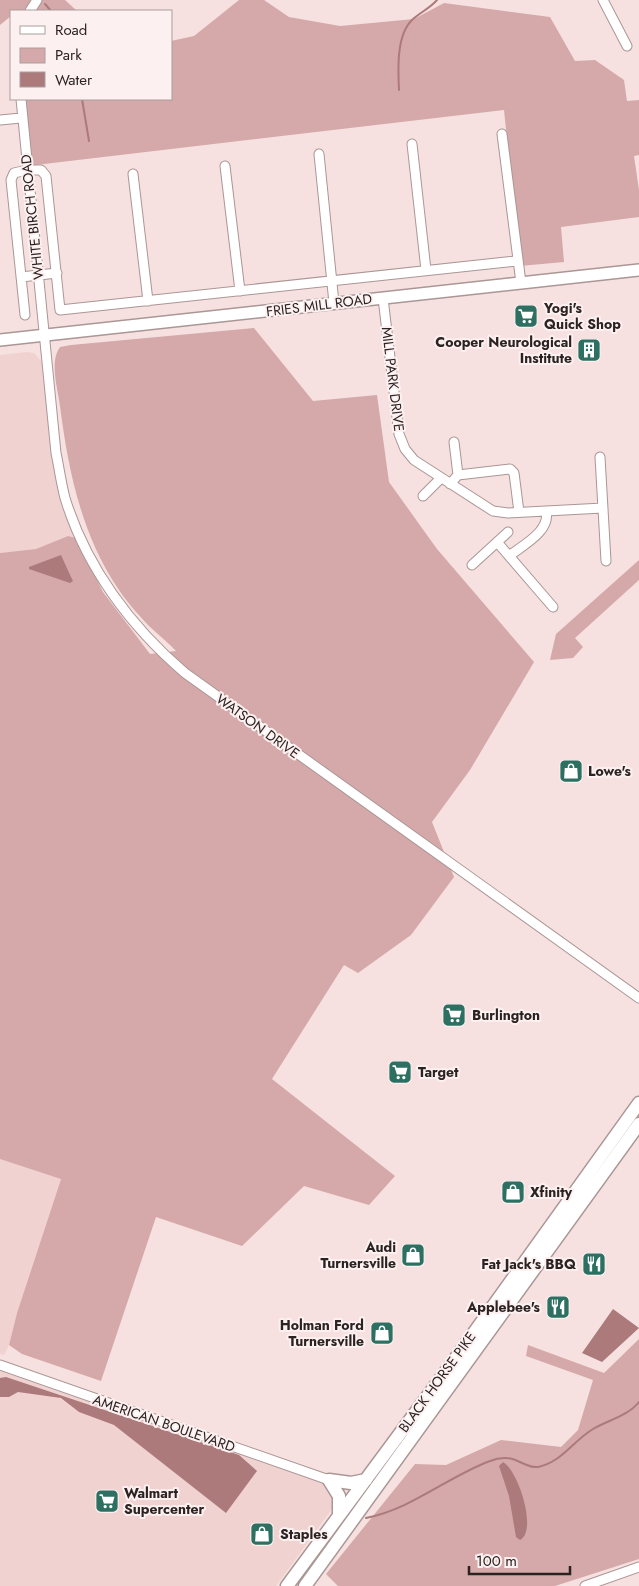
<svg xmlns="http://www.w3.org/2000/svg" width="639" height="1586" viewBox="0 0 639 1586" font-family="Jost,sans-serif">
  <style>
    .built { fill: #f0d2d1 }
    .green { fill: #d5a9a9 }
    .water { fill: #ac7a7a }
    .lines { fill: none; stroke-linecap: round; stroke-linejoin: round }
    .stream { stroke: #ac7a7a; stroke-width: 2 }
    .minor-casing { stroke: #aa9695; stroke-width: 11 }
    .major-casing { stroke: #aa9695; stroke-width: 14 }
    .highway-casing { stroke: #aa9695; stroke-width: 15 }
    .minor { stroke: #fff; stroke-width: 9 }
    .major { stroke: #fff; stroke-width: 11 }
    .highway { stroke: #fff; stroke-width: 12 }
    .labels { text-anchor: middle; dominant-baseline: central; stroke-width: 4; stroke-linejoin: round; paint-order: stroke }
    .street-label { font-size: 14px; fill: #2a2322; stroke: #fdf0f0 }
    .poi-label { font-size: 14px; font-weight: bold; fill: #2a2322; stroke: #fdf0f0; text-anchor: start }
  </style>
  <rect width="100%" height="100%" fill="#f6e1e0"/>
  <path class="built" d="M 27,352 L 34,353 L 42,362 L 51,440 L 69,520 L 76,538 L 68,536 L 36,549 L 0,553 L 0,355 Z
    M 0,1159 L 61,1178 L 17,1313 L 9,1345 L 4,1355 L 0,1354 Z
    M 0,1370 L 257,1459 L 348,1487 L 276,1586 L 0,1586 Z"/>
  <path class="green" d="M 0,0 L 65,0 L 77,11 L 11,11 L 11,16 L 0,25 Z
    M 239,0 L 264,0 L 289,17 L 340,26 L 414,19 L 444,3 L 550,17 L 575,61 L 595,60 L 624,80 L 627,101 L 639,100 L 639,155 L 634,156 L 639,190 L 639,217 L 561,227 L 564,262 L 520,266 L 504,110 L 27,166 L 20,99 L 171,99 L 171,41 L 194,36 Z
    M 254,328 L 313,401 L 377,395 L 389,482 L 437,549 L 534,662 L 470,770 L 432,822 L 454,877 L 411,935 L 358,973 L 344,965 L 272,1079 L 395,1176 L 369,1205 L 304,1186 L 242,1246 L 156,1217 L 101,1381 L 22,1354 L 9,1345 L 17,1313 L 61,1179 L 0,1159 L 0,553 L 36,549 L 68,536 L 76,538 L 103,592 L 150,654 L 176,651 C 168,642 157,634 148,625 C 137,613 125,600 117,587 C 81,533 68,469 60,406 C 58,389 49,362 60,347 L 71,345 Z
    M 639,560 L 639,580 L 575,638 L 583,647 L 573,658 L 550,660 L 556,634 Z
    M 639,1339 L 639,1559 L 555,1586 L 338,1586 L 326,1574 L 415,1464 L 446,1465 L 501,1440 L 561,1447 L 578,1430 L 593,1380 L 526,1356 L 528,1345 L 604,1373 Z"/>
  <path class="water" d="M 61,555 L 71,577 L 73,581 L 70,583 L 29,569 L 29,567 Z
    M 613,1309 L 639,1328 L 602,1362 L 582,1353 Z
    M 6,1377 L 239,1455 L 257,1471 L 226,1513 L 114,1425 L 79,1412 L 61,1398 L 18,1392 L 9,1397 L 0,1397 L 0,1378 Z
    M 503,1462 C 518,1470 538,1531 520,1540 L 516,1537 L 509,1496 L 499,1466 Z"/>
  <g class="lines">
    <path class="stream" d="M 45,4 L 51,11
      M 399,90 C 398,70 396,34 413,19 C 421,12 430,8 437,0
      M 82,99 L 89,141
      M 366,1518 C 412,1509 447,1477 490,1461 C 515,1451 523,1469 538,1467 C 562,1462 573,1441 593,1429 C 608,1420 628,1416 639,1402"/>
    <g class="minor-casing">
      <path id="minor" d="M 603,0 L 627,46
        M 30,11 L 37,0
        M 21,99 L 56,453 C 59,467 61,483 65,498 C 86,567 131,627 185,673 L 639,998
        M 0,120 L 21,118
        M 502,134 L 521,283
        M 412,144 L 426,270
        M 319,154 L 334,303
        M 225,166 L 240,291
        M 133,174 L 148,301
        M 21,277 L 57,273
        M 383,298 L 399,434 L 405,449 L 414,460 L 493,511 L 508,513 L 603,508
        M 25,315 L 11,180 L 14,173 L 27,170 L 41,170 L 46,176 L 60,310 L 516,261
        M 454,442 L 458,475
        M 600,457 L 606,561
        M 450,484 L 458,475 L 510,469 L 514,473 L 519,512
        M 423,496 L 441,478
        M 497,542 L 553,607
        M 509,556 C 523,545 551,531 546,511
        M 472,565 L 508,532
        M 0,1365 L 329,1480
        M 585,1586 L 639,1567"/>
    </g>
    <g class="major-casing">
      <path id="major" d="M 0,340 L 639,270"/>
    </g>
    <g class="highway-casing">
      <path id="highway" d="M 329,1480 L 339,1496 L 339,1516
        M 329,1480 L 351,1483 L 366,1480
        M 287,1586 L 453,1362 L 639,1103
        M 305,1586 L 639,1124"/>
    </g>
    <use href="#minor" class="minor"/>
    <use href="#major" class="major"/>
    <use href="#highway" class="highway"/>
  </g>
  <defs>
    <g id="supermarket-square" transform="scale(1.25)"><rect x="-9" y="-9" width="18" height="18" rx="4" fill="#2d7061" stroke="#fdf0f0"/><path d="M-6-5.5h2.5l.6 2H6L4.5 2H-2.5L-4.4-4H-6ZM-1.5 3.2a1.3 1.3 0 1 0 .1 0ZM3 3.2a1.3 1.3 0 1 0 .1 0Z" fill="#fff"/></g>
    <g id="building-square" transform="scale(1.25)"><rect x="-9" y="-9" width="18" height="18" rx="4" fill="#2d7061" stroke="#fdf0f0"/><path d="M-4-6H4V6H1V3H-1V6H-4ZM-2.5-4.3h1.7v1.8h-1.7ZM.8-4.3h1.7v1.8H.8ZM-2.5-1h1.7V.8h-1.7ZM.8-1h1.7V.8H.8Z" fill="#fff"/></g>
    <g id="shop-square" transform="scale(1.25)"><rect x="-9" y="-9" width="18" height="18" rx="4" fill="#2d7061" stroke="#fdf0f0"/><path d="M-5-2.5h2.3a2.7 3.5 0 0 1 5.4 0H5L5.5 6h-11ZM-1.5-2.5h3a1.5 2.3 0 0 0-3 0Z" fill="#fff"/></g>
    <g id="restaurant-square" transform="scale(1.25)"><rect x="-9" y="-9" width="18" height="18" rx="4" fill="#2d7061" stroke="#fdf0f0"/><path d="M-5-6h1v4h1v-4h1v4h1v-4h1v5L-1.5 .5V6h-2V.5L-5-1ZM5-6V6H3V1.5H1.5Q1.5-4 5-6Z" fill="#fff"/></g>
  </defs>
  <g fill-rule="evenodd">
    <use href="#supermarket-square" x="526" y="316"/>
    <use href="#building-square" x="589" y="350"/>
    <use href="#shop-square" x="571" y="771"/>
    <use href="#supermarket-square" x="454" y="1015"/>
    <use href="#supermarket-square" x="400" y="1072"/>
    <use href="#shop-square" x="513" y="1192"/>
    <use href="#shop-square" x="413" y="1255"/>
    <use href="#restaurant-square" x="594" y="1264"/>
    <use href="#restaurant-square" x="558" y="1307"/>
    <use href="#shop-square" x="382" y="1333"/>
    <use href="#supermarket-square" x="107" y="1501"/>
    <use href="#shop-square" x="262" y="1534"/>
  </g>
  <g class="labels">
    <g class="street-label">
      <text transform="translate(32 217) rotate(-96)">WHITE BIRCH ROAD</text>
      <text transform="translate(319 305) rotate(-7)">FRIES MILL ROAD</text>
      <text transform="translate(393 379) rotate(83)">MILL PARK DRIVE</text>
      <text transform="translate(258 726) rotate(36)">WATSON DRIVE</text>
      <text transform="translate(437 1382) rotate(-54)">BLACK HORSE PIKE</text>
      <text transform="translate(164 1423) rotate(19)">AMERICAN BOULEVARD</text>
    </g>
    <g class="poi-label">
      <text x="544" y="308">Yogi's<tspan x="544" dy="16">Quick Shop</tspan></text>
      <text x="572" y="342" text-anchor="end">Cooper Neurological<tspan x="572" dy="16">Institute</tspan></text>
      <text x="588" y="771">Lowe's</text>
      <text x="472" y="1015">Burlington</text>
      <text x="418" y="1072">Target</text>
      <text x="530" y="1192">Xfinity</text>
      <text x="396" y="1247" text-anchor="end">Audi<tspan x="396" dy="16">Turnersville</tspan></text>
      <text x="576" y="1264" text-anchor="end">Fat Jack's BBQ</text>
      <text x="540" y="1307" text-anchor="end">Applebee's</text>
      <text x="364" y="1325" text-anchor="end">Holman Ford<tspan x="364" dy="16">Turnersville</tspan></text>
      <text x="124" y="1493">Walmart<tspan x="124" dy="16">Supercenter</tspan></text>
      <text x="280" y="1534">Staples</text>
    </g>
  </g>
  <rect x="10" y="10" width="162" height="90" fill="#fdf0f0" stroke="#a99e9e"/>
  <rect x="20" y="26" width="25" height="8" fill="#ffffff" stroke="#a99e9e"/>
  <text x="55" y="35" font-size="15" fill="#2a2322">Road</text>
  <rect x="20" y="48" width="25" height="15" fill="#d5a9a9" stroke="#a99e9e"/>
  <text x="55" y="60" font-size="15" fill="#2a2322">Park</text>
  <rect x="20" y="72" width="25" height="15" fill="#ac7a7a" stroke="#a99e9e"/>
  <text x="55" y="85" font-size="15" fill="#2a2322">Water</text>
  <path d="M469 1566v8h101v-8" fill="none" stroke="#2a2322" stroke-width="2.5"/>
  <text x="476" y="1566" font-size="15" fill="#2a2322" stroke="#fdf0f0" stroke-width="4" paint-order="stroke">100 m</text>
</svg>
